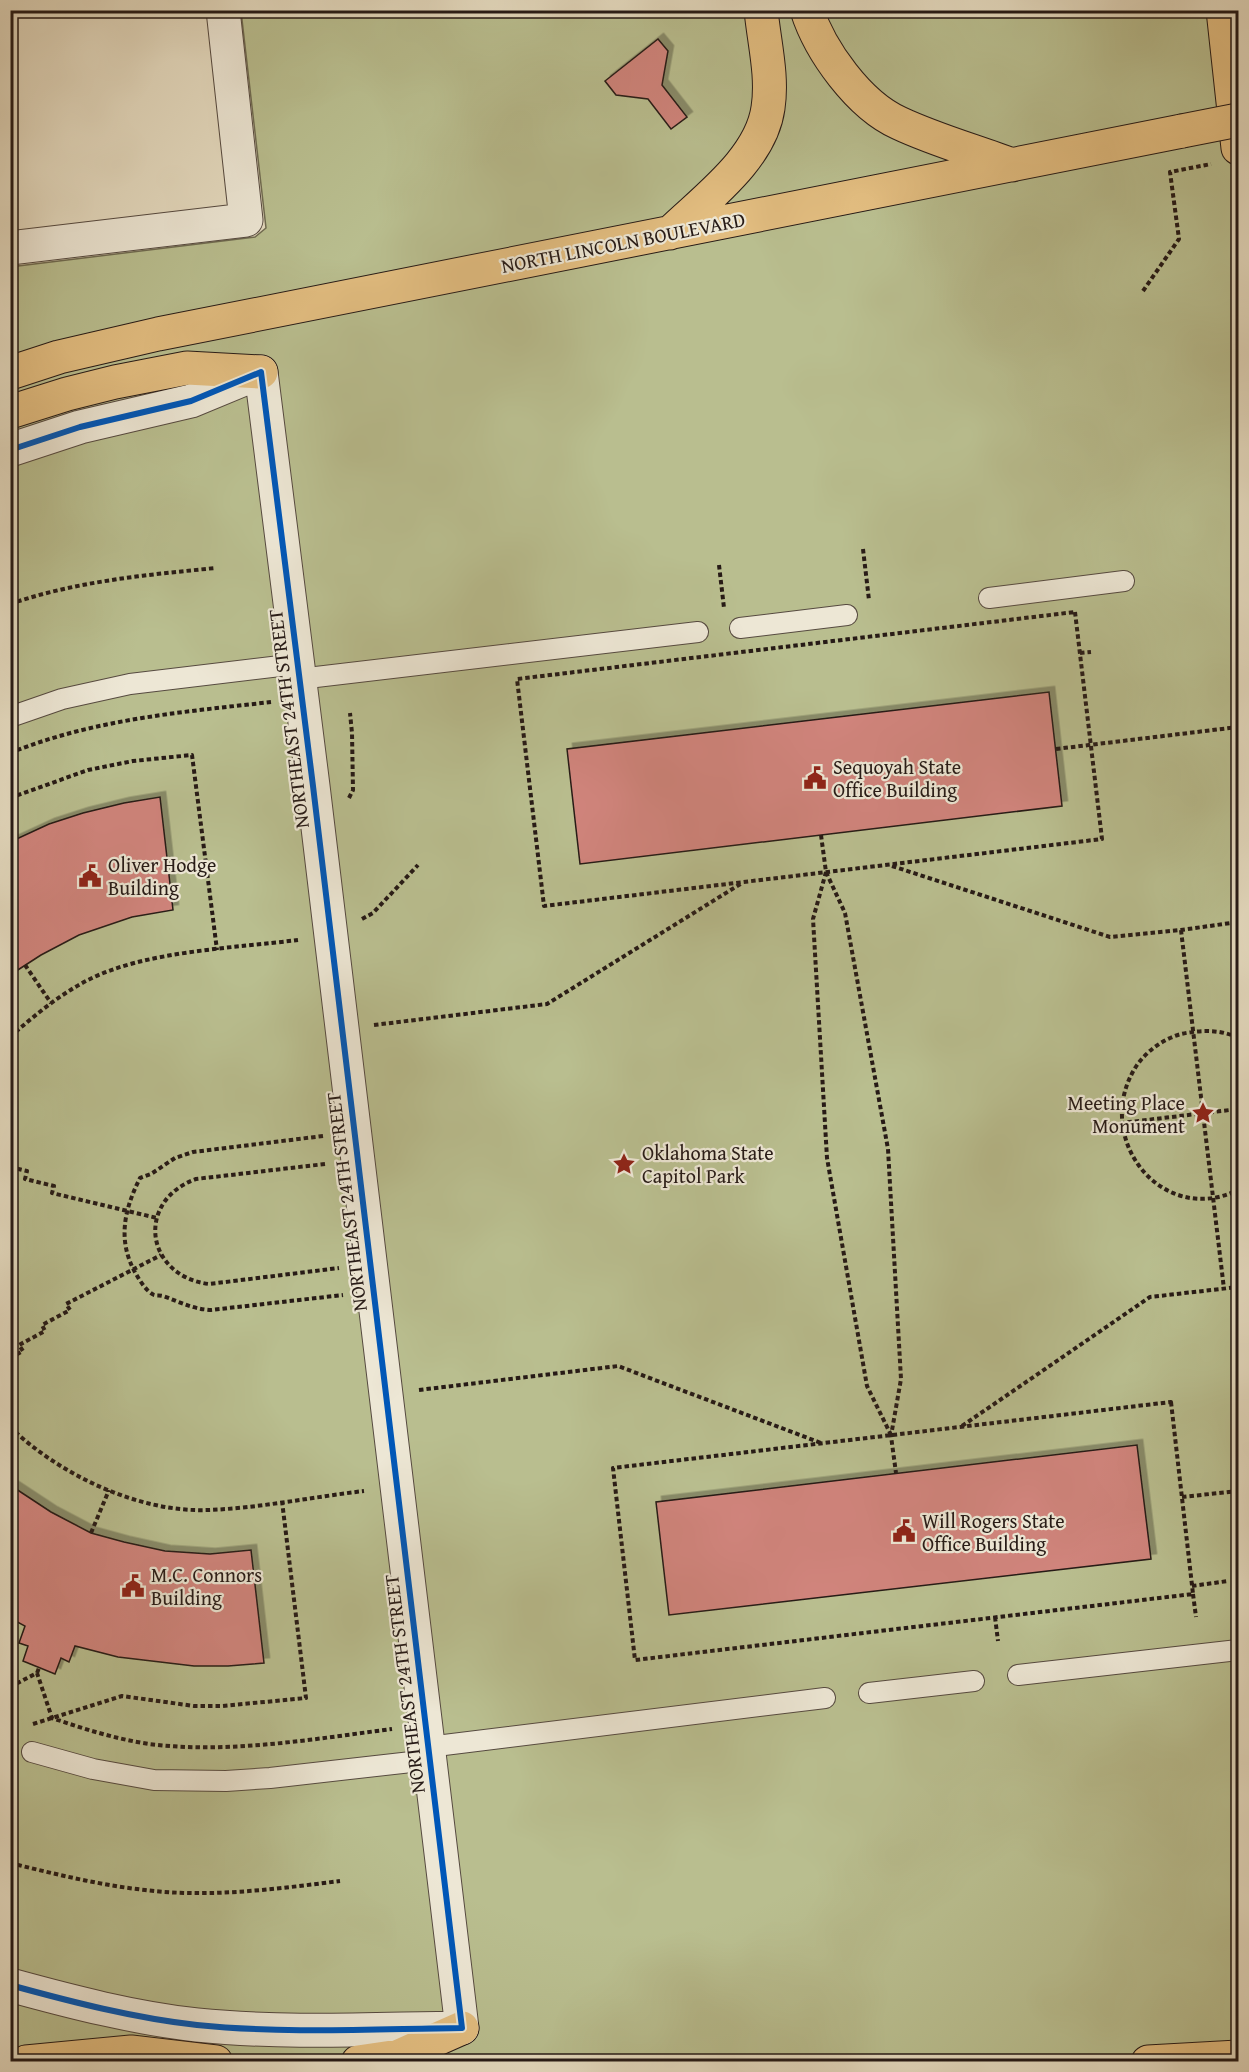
<svg xmlns="http://www.w3.org/2000/svg" width="1249" height="2072" viewBox="0 0 1249 2072" font-family="'Gentium Book Plus',serif">
  <style>
    .green { fill: #b9be8f; stroke: #706c52; stroke-width: 1.5 }
    .building { fill: #d0847c; stroke: #261a16; stroke-width: 1.5; filter: url(#shadow) }
    .lines { fill: none; stroke-linecap: round; stroke-linejoin: round }
    .service-casing { stroke: #564a40; stroke-width: 22 }
    .minor-casing { stroke: #564a40; stroke-width: 35 }
    .tertiary-casing { stroke: #564a40; stroke-width: 35 }
    .primary-casing { stroke: #261a16; stroke-width: 35 }
    .path { stroke: #261a16; stroke-width: 4; stroke-dasharray: 4.5 3; stroke-linecap: butt }
    .service { stroke: #ede7d5; stroke-width: 20 }
    .minor { stroke: #ede7d5; stroke-width: 33 }
    .tertiary { stroke: #ede7d5; stroke-width: 33 }
    .primary { stroke: #e2bd80; stroke-width: 33 }
    .primary-bridge-casing { stroke: #261a16; stroke-width: 35; stroke-linecap: butt }
    .primary-bridge { stroke: #e2bd80; stroke-width: 33 }
    .cycleway-casing { stroke: #ede7d5; stroke-width: 10 }
    .cycleway { stroke: #0057b8; stroke-width: 6 }
    .labels { text-anchor: middle; dominant-baseline: central; stroke-width: 4.5; stroke-linejoin: round; paint-order: stroke }
    .street-label { font-size: 20px; fill: #261a16; stroke: #ede7d5 }
    .poi-label { font-size: 20px; fill: #261a16; stroke: #ede7d5; text-anchor: start }
  </style>
  <defs>
    <filter id="shadow"><feDropShadow dx="5.5" dy="-5.5" stdDeviation="0" flood-color="#0004"/></filter>
  </defs>
  <rect width="100%" height="100%" fill="#e4dabf"/>
  <filter id="stains"><feTurbulence type="fractalNoise" baseFrequency=".00333" numOctaves="4"/><feColorMatrix values="0 0 0 0 .2 0 0 0 0 .09 0 0 0 0 .02 0 0 0 .5 -.17"/></filter>
  <radialGradient id="worn" r=".72"><stop offset=".6" stop-color="#630" stop-opacity="0"/><stop offset="1" stop-color="#630" stop-opacity=".3"/></radialGradient>
  <path class="green" d="M 241,11 L 1238,11 L 1238,2061 L 11,2061 L 10,267 L 255,237 L 266,228 Z"/>
  <path class="building" d="M 658,39 L 668,51 L 662,85 L 687,117 L 671,129 L 648,99 L 616,95 L 605,81 Z
    M 1049,692 L 1062,806 L 580,864 L 567,749 Z
    M 160,797 L 173,910 L 132,917 L 79,935 L 41,955 L 10,975 L 10,842 L 49,824 L 83,813 L 124,803 Z
    M 1137,1445 L 1151,1559 L 669,1615 L 656,1502 Z
    M 10,1485 L 51,1512 L 91,1533 L 124,1542 L 165,1551 L 210,1554 L 251,1550 L 264,1663 L 228,1666 L 194,1666 L 118,1657 L 75,1646 L 69,1662 L 61,1658 L 55,1674 L 23,1661 L 28,1646 L 19,1643 L 25,1626 L 10,1618 Z"/>
  <g class="lines">
    <g class="service-casing">
      <path id="service" d="M 989,598 L 1124,581
        M 740,628 L 847,615
        M 299,679 L 698,632
        M 10,717 L 62,699 L 130,684 L 297,664
        M 1018,1675 L 1238,1650
        M 869,1693 L 974,1681
        M 428,1747 L 825,1698
        M 32,1752 L 93,1769 L 154,1780 L 226,1781 L 270,1778 L 429,1760"/>
    </g>
    <g class="minor-casing">
      <path id="minor" d="M 10,248 L 246,220 L 223,10"/>
    </g>
    <g class="tertiary-casing">
      <path id="tertiary" d="M 10,450 L 80,427 L 191,401 L 261,372 L 313,786 L 462,2028 C 374,2029 285,2034 197,2025 C 134,2018 72,2002 10,1985"/>
    </g>
    <g class="primary-casing">
      <path id="primary" d="M 807,10 C 820,51 859,105 899,123 C 935,140 975,151 1012,165
        M 1223,10 L 1238,148
        M 670,233 C 705,199 761,159 768,108 C 773,76 764,42 761,10
        M 10,373 L 59,357 L 158,334 L 1182,131
        M 10,412 L 67,394 L 115,382 L 187,368 L 261,372
        M 26,2062 L 131,2052 L 216,2062
        M 358,2062 L 399,2056 L 462,2028
        M 1148,2062 L 1238,2057"/>
    </g>
    <path class="path" d="M 1143,291 L 1179,239 L 1170,172 L 1211,164
      M 863,549 L 869,600
      M 719,565 L 724,608
      M 10,604 C 77,581 146,575 215,568
      M 1075,612 L 1102,839 L 544,906 L 517,679 Z
      M 1080,653 L 1091,652
      M 1056,749 L 1238,727
      M 10,753 C 94,719 183,712 271,702
      M 10,798 L 88,770 L 133,761 L 192,755 L 217,950
      M 349,798 L 353,790 L 352,733 L 350,713
      M 821,835 L 826,872 L 845,913 L 888,1149 L 901,1379 L 891,1436 L 896,1473
      M 892,866 L 1110,937 L 1181,930 L 1238,922
      M 826,872 L 813,919 L 827,1158 L 867,1386 L 891,1435
      M 362,919 L 373,913 L 418,865
      M 1181,930 L 1224,1289
      M 25,965 L 51,1003
      M 374,1025 L 547,1004 L 742,883
      M 10,1037 C 35,1015 59,995 88,980 C 144,951 235,948 298,940
      M 1238,1038 C 1221,1029 1199,1030 1181,1034 C 1163,1039 1147,1051 1137,1065 C 1090,1136 1161,1228 1238,1190
      M 1105,1125 L 1238,1109
      M 323,1136 L 193,1152 L 175,1158 L 151,1174 L 140,1178 C 124,1210 117,1241 136,1274 C 140,1281 147,1292 154,1295 C 157,1296 160,1295 163,1296 C 180,1302 192,1309 211,1310 L 343,1295
      M 325,1164 L 196,1179 C 135,1201 145,1276 209,1284 L 339,1268
      M 10,1167 L 27,1171 L 25,1179 L 54,1186 L 52,1193 L 157,1218
      M 10,1358 L 23,1351 L 19,1345 L 45,1331 L 42,1325 L 70,1310 L 66,1304 L 161,1255
      M 419,1390 L 618,1366 L 821,1443
      M 1171,1402 L 1193,1594 L 635,1660 L 613,1468 Z
      M 962,1426 L 1150,1297 L 1238,1287
      M 10,1427 C 60,1475 139,1513 209,1510 C 260,1508 312,1497 364,1491
      M 1182,1497 L 1238,1491
      M 91,1533 L 109,1490
      M 1192,1586 L 1228,1581
      M 1193,1594 L 1196,1617
      M 995,1617 L 998,1641
      M 37,1673 L 39,1668
      M 10,1687 L 37,1673 L 52,1718 C 84,1729 116,1739 149,1744 C 230,1754 313,1739 392,1729
      M 33,1724 L 122,1696 L 194,1706 L 222,1706 L 306,1698 L 282,1501
      M 10,1863 C 55,1874 99,1885 145,1890 C 210,1898 276,1889 340,1881"/>
    <use href="#service" class="service"/>
    <use href="#minor" class="minor"/>
    <use href="#tertiary" class="tertiary"/>
    <use href="#primary" class="primary"/>
    <g class="primary-bridge-casing">
      <path id="primary-bridge" d="M 1182,131 L 1238,120"/>
    </g>
    <use href="#primary-bridge" class="primary-bridge"/>
    <g class="cycleway-casing">
      <path id="cycleway" d="M 10,450 L 80,427 L 191,401 L 261,372 L 313,786 L 462,2028 C 374,2029 285,2034 197,2025 C 134,2018 72,2002 10,1985"/>
    </g>
    <use href="#cycleway" class="cycleway"/>
  </g>
  <defs>
    <g id="civic-bare" transform="scale(1.8)"><path d="M-.6-6.5H3V-4.5H.6V-3L4-1V1h2V6H-6V1h2V-1L-.6-3ZM-1.2 2.5V6h2.4V2.5Z" fill="#8f2418" stroke="#ede7d5" stroke-width="2.5" paint-order="stroke"/></g>
    <g id="sight-bare" transform="scale(1.8)"><path d="M0-6L1.8-2.2L6-1.7L2.9 1.2L3.7 5.4L0 3.3L-3.7 5.4L-2.9 1.2L-6-1.7L-1.8-2.2Z" fill="#8f2418" stroke="#ede7d5" stroke-width="2.5" paint-order="stroke"/></g>
  </defs>
  <g fill-rule="evenodd">
    <use href="#civic-bare" x="815" y="778"/>
    <use href="#civic-bare" x="90" y="876"/>
    <use href="#sight-bare" x="1203" y="1113"/>
    <use href="#sight-bare" x="624" y="1164"/>
    <use href="#civic-bare" x="904" y="1531"/>
    <use href="#civic-bare" x="133" y="1586"/>
  </g>
  <g class="labels">
    <g class="street-label">
      <text transform="translate(623 242) rotate(-11)">NORTH LINCOLN BOULEVARD</text>
      <text transform="translate(288 719) rotate(-97)">NORTHEAST 24TH STREET</text>
      <text transform="translate(346 1202) rotate(-97)">NORTHEAST 24TH STREET</text>
      <text transform="translate(404 1684) rotate(-97)">NORTHEAST 24TH STREET</text>
    </g>
    <g class="poi-label">
      <text x="833" y="766">Sequoyah State<tspan x="833" dy="23">Office Building</tspan></text>
      <text x="108" y="864">Oliver Hodge<tspan x="108" dy="23">Building</tspan></text>
      <text x="1185" y="1102" text-anchor="end">Meeting Place<tspan x="1185" dy="23">Monument</tspan></text>
      <text x="642" y="1152">Oklahoma State<tspan x="642" dy="23">Capitol Park</tspan></text>
      <text x="922" y="1520">Will Rogers State<tspan x="922" dy="23">Office Building</tspan></text>
      <text x="151" y="1574">M.C. Connors<tspan x="151" dy="23">Building</tspan></text>
    </g>
  </g>
  <rect width="1249" height="2072" fill="none" stroke="#e4dabf" stroke-width="36"/>
  <rect x="12" y="12" width="1225" height="2048" fill="none" stroke="#261a16" stroke-width="3"/>
  <rect x="18" y="18" width="1213" height="2036" fill="none" stroke="#261a16" stroke-width="1.5"/>
  <rect width="100%" height="100%" filter="url(#stains)"/>
  <rect width="100%" height="100%" fill="url(#worn)"/>
</svg>
